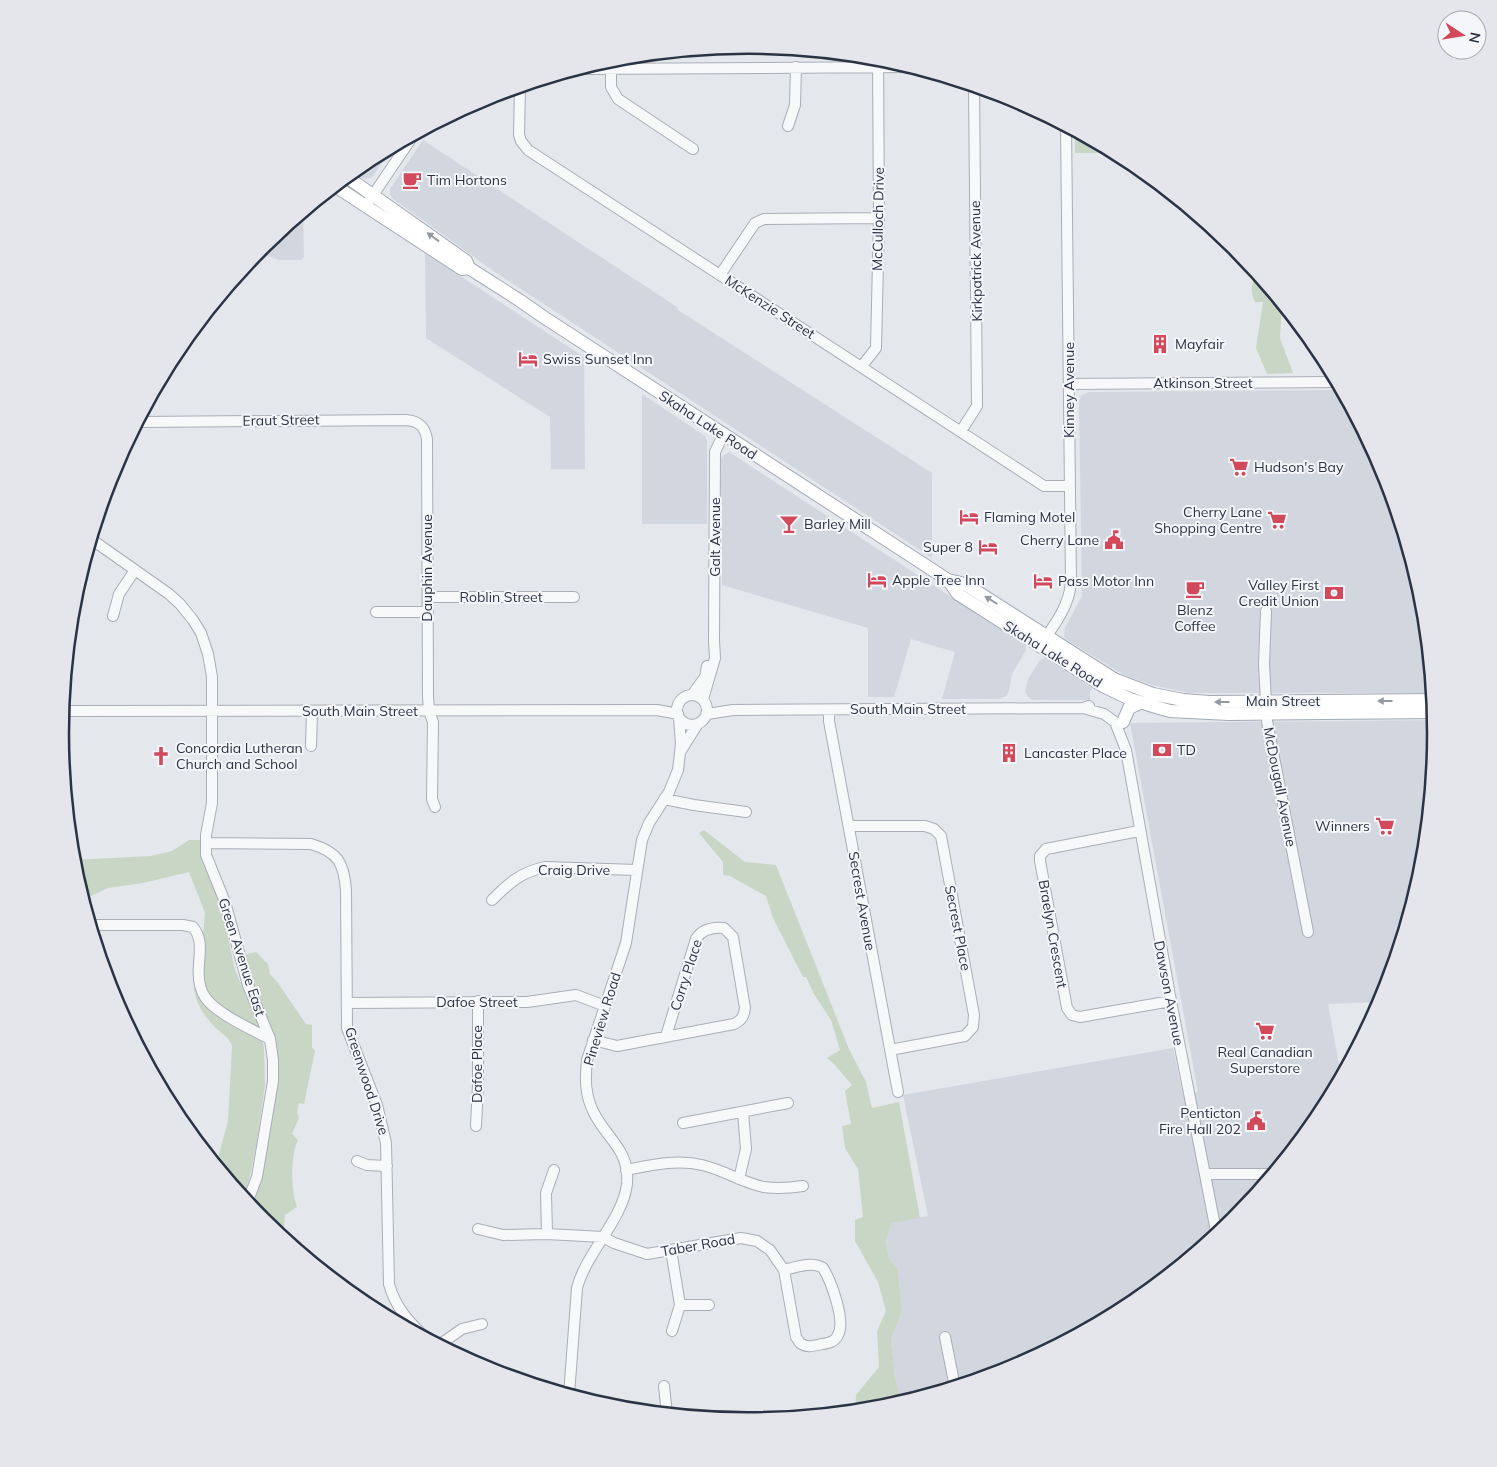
<svg xmlns="http://www.w3.org/2000/svg" width="1497" height="1467" viewBox="0 0 1497 1467" font-family="Mulish,sans-serif">
  <style>
    .built { fill: #d2d6de }
    .green { fill: #c9d6c5 }
    .lines { fill: none; stroke-linecap: round; stroke-linejoin: round }
    .minor-casing { stroke: #a9aeb7; stroke-width: 12 }
    .major-casing { stroke: #a3abb8; stroke-width: 14 }
    .minor { stroke: #f7f8fa; stroke-width: 10 }
    .major { stroke: #fff; stroke-width: 12 }
    .oneway { fill: #959aa2 }
    .labels { text-anchor: middle; dominant-baseline: central; stroke-width: 4; stroke-linejoin: round; paint-order: stroke }
    .poi-label { font-size: 14px; fill: #2b3445; stroke: #f4f6f9; text-anchor: start }
    .street-label { font-size: 14px; fill: #2b3445; stroke: #f4f6f9 }
    .rim { fill: none; stroke: #2b3445; stroke-width: 2.5 }
  </style>
  <rect width="100%" height="100%" fill="#e4e7ec"/>
  <path class="built" d="M 423,140 L 677,307 L 678,310 L 932,473 L 932,558 L 495,272 L 392,198 L 390,194 L 390,189 Z
    M 393,147 L 373,176 L 369,179 L 363,178 L 353,172 L 366,161 Z
    M 303,212 L 304,257 L 301,260 L 279,260 L 258,252 Z
    M 425,253 L 584,357 L 585,469 L 551,469 L 550,417 L 426,338 Z
    M 1342,390 L 1385,470 L 1424,599 L 1433,693 L 1189,693 L 1152,685 L 1124,675 L 1064,638 L 1065,628 L 1082,596 L 1079,401 L 1081,396 L 1089,392 Z
    M 642,394 L 705,436 L 707,441 L 707,524 L 642,524 Z
    M 729,452 L 1025,645 L 1026,650 L 1012,674 L 1009,691 L 1006,696 L 999,699 L 942,699 L 955,652 L 911,639 L 894,697 L 868,697 L 868,628 L 722,585 L 721,459 L 724,455 Z
    M 1045,658 L 1093,689 L 1090,691 L 1090,700 L 1033,700 L 1028,697 L 1025,692 L 1028,679 L 1040,660 Z
    M 1436,720 L 1437,734 L 1424,868 L 1382,1002 L 1328,1004 L 1339,1065 L 1349,1064 L 1321,1116 L 1235,1221 L 1131,1306 L 1012,1370 L 902,1403 L 895,1376 L 891,1340 L 902,1311 L 898,1269 L 889,1259 L 886,1238 L 892,1223 L 895,1222 L 928,1216 L 903,1095 L 1173,1048 L 1183,1095 L 1198,1092 L 1130,723 Z"/>
  <path class="green" d="M 1075,131 L 1116,153 L 1075,153 Z
    M 1258,274 L 1282,303 L 1280,338 L 1293,373 L 1267,374 L 1256,348 L 1263,302 L 1255,302 C 1250,290 1250,285 1258,274 Z
    M 704,830 L 745,862 L 776,865 L 849,1049 L 866,1082 L 872,1108 L 899,1102 L 920,1218 L 892,1223 L 886,1239 L 889,1259 L 898,1269 L 902,1311 L 891,1340 L 895,1376 L 902,1403 L 883,1409 L 855,1411 L 856,1395 L 879,1367 L 877,1331 L 886,1311 L 878,1282 L 855,1241 L 855,1220 L 863,1217 L 858,1169 L 845,1148 L 842,1126 L 851,1124 L 845,1091 L 852,1085 C 843,1075 837,1066 827,1058 L 840,1050 L 831,1020 L 814,994 L 806,977 L 803,977 L 773,918 L 766,896 L 730,876 L 723,875 L 723,862 L 699,833 Z
    M 189,840 L 200,840 L 204,863 L 222,909 L 235,970 L 260,1027 L 264,1048 L 265,1085 L 257,1142 L 249,1180 L 243,1197 L 216,1165 L 228,1121 L 232,1046 C 229,1036 221,1034 214,1026 C 193,1004 193,989 193,960 L 201,959 L 205,913 L 189,872 L 143,883 L 108,888 L 83,900 L 73,868 L 74,860 L 151,856 L 172,851 Z
    M 256,952 L 268,964 L 270,974 L 278,983 L 306,1024 L 312,1025 L 312,1047 L 315,1051 L 304,1104 L 299,1103 L 297,1112 L 299,1118 L 292,1134 L 298,1140 C 290,1156 291,1190 297,1207 L 285,1215 L 283,1238 L 261,1220 L 250,1206 L 260,1180 L 273,1035 L 253,986 L 244,955 Z"/>
  <g class="lines">
    <g class="minor-casing">
      <path id="minor" d="M 580,69 L 911,67
        M 611,69 L 611,87 L 618,99 L 693,149
        M 520,87 L 519,135 L 521,141 L 528,150 L 1044,486 L 1070,486
        M 788,126 L 795,105 L 796,67
        M 369,201 L 413,136
        M 720,275 L 755,223 L 764,219 L 879,218
        M 862,366 L 876,348 L 879,218 L 878,58
        M 1069,384 L 1337,382
        M 138,422 L 406,420 C 419,421 425,427 427,439 L 428,696 L 429,711 L 433,722 L 432,799 L 435,807
        M 961,431 L 977,406 L 974,86
        M 91,539 L 169,594 L 180,604 L 193,620 L 201,633 L 208,654 L 212,677 L 212,803 L 206,835 L 206,855 L 225,902 L 248,985 L 270,1039 L 273,1060 L 273,1081 L 257,1177 L 247,1203
        M 428,597 L 574,597
        M 1266,611 L 1264,664 L 1267,721 L 1308,932
        M 376,612 L 428,612
        M 113,616 L 119,594 L 135,570
        M 1044,640 C 1056,623 1069,605 1071,583 L 1066,126
        M677 710a15 15 0 1 1 30 0a15 15 0 1 1-30 0Z
        M 692,695 L 705,677 L 707,666
        M 703,699 L 715,658 L 714,641 L 715,452 L 723,435
        M 1083,708 L 1104,714 L 1115,722 L 1126,750 L 1171,1001 L 1217,1236
        M 829,710 L 829,721 L 898,1092
        M 62,711 L 657,710 L 678,714
        M 707,714 L 733,710 L 1083,708 L 1089,706
        M 311,746 L 312,711
        M 682,749 L 697,725
        M 664,799 L 694,805 L 746,812
        M 849,826 L 925,826 L 934,829 L 941,836 L 974,1015 L 973,1027 L 965,1036 L 890,1050
        M 1139,831 L 1046,849 L 1040,856 L 1040,861 L 1067,1008 L 1072,1015 L 1080,1017 L 1171,1001
        M 206,843 L 311,844 C 338,852 344,863 346,890 L 347,1028 L 377,1105 L 386,1143 L 389,1284 C 395,1307 409,1322 426,1338
        M 492,900 C 509,883 521,872 545,867 L 637,870
        M 91,925 L 183,925 L 193,927 C 202,938 200,950 199,964 C 198,975 199,988 205,997 C 215,1013 253,1030 270,1039
        M 347,1003 L 527,1002 L 576,995 L 605,1006
        M 593,1040 L 617,1046 L 734,1024 C 742,1020 744,1016 745,1008 L 733,937 L 724,928 C 712,927 702,929 696,939 L 666,1036
        M 683,1123 L 788,1103
        M 476,1126 L 478,1085 L 478,1001
        M 357,1161 L 367,1165 L 387,1166
        M 626,1170 C 652,1165 677,1159 702,1165 C 724,1170 743,1183 764,1187 C 777,1189 790,1188 803,1186
        M 1205,1174 L 1274,1174
        M 739,1179 L 746,1149 L 743,1112
        M 478,1229 L 503,1235 L 547,1234 L 603,1237 L 614,1243 L 647,1254 L 741,1238 L 757,1241 L 770,1250 L 784,1270 L 796,1337 L 800,1343 C 807,1348 813,1346 822,1344 C 829,1343 835,1342 838,1335 C 846,1321 831,1281 823,1268 C 812,1261 796,1267 784,1270
        M 547,1234 L 546,1193 L 554,1170
        M 671,1250 L 680,1305 L 672,1331
        M 680,1305 L 709,1305
        M 945,1337 L 955,1387
        M 439,1345 L 462,1329 L 482,1324
        M 664,1386 L 667,1414
        M 569,1395 L 577,1288 C 586,1253 623,1219 627,1184 C 630,1150 607,1139 594,1113 C 585,1096 585,1079 587,1060 L 626,943 L 642,840 L 649,823 L 669,792 L 678,770 L 681,744 L 679,718"/>
    </g>
    <g class="major-casing">
      <path id="major" d="M 347,177 L 466,261 L 469,268
        M 335,186 L 462,269 L 469,268 L 519,300 L 545,318 L 948,580 L 965,584 L 1114,679 L 1153,694 L 1183,700 L 1209,702 L 1434,700
        M 948,580 L 958,594 L 1103,686 L 1130,699 L 1156,707 L 1170,711 L 1229,714 L 1435,712
        M 1123,722 L 1129,708 L 1140,703"/>
    </g>
    <use href="#minor" class="minor"/>
    <use href="#major" class="major"/>
  </g>
  <defs><path id="oneway-solid" d="M-6-.8H1V-3.2L6.5 0L1 3.2V.8H-6Z" transform="scale(1.25)"/></defs>
  <g class="oneway">
    <use href="#oneway-solid" transform="translate(433 237) rotate(-144)"/>
    <use href="#oneway-solid" transform="translate(991 600) rotate(-148)"/>
    <use href="#oneway-solid" transform="translate(1385 701) rotate(180)"/>
    <use href="#oneway-solid" transform="translate(1222 702) rotate(180)"/>
  </g>
  <defs>
    <g id="cafe-bare" transform="scale(1.5)"><path d="M-5.5-4.5H6V0H3Q3 3.5 0 3.5H-2.5Q-5.5 3.5-5.5 0ZM3-3.2v2h1.7v-2ZM-6 4.5H4V6H-6Z" fill="#d1495b" stroke="#f4f6f9" stroke-width="2.5" paint-order="stroke"/></g>
    <g id="building-bare" transform="scale(1.5)"><path d="M-4-6H4V6H1V3H-1V6H-4ZM-2.5-4.3h1.7v1.8h-1.7ZM.8-4.3h1.7v1.8H.8ZM-2.5-1h1.7V.8h-1.7ZM.8-1h1.7V.8H.8Z" fill="#d1495b" stroke="#f4f6f9" stroke-width="2.5" paint-order="stroke"/></g>
    <g id="hotel-bare" transform="scale(1.5)"><path d="M-6-4.5h1.5V1H6V5H4.5V3h-9V5H-6ZM-4 0a1.8 1.8 0 1 1 3.6 0ZM.5 0V-2.5h3Q6-2.5 6 0Z" fill="#d1495b" stroke="#f4f6f9" stroke-width="2.5" paint-order="stroke"/></g>
    <g id="supermarket-bare" transform="scale(1.5)"><path d="M-6-5.5h2.5l.6 2H6L4.5 2H-2.5L-4.4-4H-6ZM-1.5 3.2a1.3 1.3 0 1 0 .1 0ZM3 3.2a1.3 1.3 0 1 0 .1 0Z" fill="#d1495b" stroke="#f4f6f9" stroke-width="2.5" paint-order="stroke"/></g>
    <g id="bar-bare" transform="scale(1.5)"><path d="M-6-5H6L.8 .8V4.5H3.5V6h-7V4.5H-.8V.8Z" fill="#d1495b" stroke="#f4f6f9" stroke-width="2.5" paint-order="stroke"/></g>
    <g id="civic-bare" transform="scale(1.5)"><path d="M-.6-6.5H3V-4.5H.6V-3L4-1V1h2V6H-6V1h2V-1L-.6-3ZM-1.2 2.5V6h2.4V2.5Z" fill="#d1495b" stroke="#f4f6f9" stroke-width="2.5" paint-order="stroke"/></g>
    <g id="bank-bare" transform="scale(1.5)"><path d="M-6-4H6V4H-6ZM0-2.3a2.3 2.3 0 1 0 0 4.6a2.3 2.3 0 1 0 0-4.6Z" fill="#d1495b" stroke="#f4f6f9" stroke-width="2.5" paint-order="stroke"/></g>
    <g id="church-bare" transform="scale(1.5)"><path d="M-1.2-6h2.4v3.5h3.3v2.4h-3.3V6h-2.4V-.1h-3.3v-2.4h3.3Z" fill="#d1495b" stroke="#f4f6f9" stroke-width="2.5" paint-order="stroke"/></g>
  </defs>
  <g fill-rule="evenodd">
    <use href="#cafe-bare" x="412" y="180"/>
    <use href="#building-bare" x="1160" y="344"/>
    <use href="#hotel-bare" x="528" y="359"/>
    <use href="#supermarket-bare" x="1239" y="467"/>
    <use href="#hotel-bare" x="969" y="517"/>
    <use href="#supermarket-bare" x="1277" y="520"/>
    <use href="#bar-bare" x="789" y="524"/>
    <use href="#civic-bare" x="1114" y="540"/>
    <use href="#hotel-bare" x="988" y="547"/>
    <use href="#hotel-bare" x="877" y="580"/>
    <use href="#hotel-bare" x="1043" y="581"/>
    <use href="#cafe-bare" x="1195" y="589"/>
    <use href="#bank-bare" x="1334" y="593"/>
    <use href="#bank-bare" x="1162" y="750"/>
    <use href="#building-bare" x="1009" y="753"/>
    <use href="#church-bare" x="161" y="756"/>
    <use href="#supermarket-bare" x="1385" y="826"/>
    <use href="#supermarket-bare" x="1265" y="1031"/>
    <use href="#civic-bare" x="1256" y="1121"/>
  </g>
  <g class="labels">
    <g class="poi-label">
      <text x="427" y="180">Tim Hortons</text>
      <text x="1175" y="344">Mayfair</text>
      <text x="543" y="359">Swiss Sunset Inn</text>
      <text x="1254" y="467">Hudson's Bay</text>
      <text x="1262" y="512" text-anchor="end">Cherry Lane<tspan x="1262" dy="16">Shopping Centre</tspan></text>
      <text x="984" y="517">Flaming Motel</text>
      <text x="804" y="524">Barley Mill</text>
      <text x="1099" y="540" text-anchor="end">Cherry Lane</text>
      <text x="973" y="547" text-anchor="end">Super 8</text>
      <text x="892" y="580">Apple Tree Inn</text>
      <text x="1058" y="581">Pass Motor Inn</text>
      <text x="1319" y="585" text-anchor="end">Valley First<tspan x="1319" dy="16">Credit Union</tspan></text>
      <text x="1195" y="610" text-anchor="middle">Blenz<tspan x="1195" dy="16">Coffee</tspan></text>
      <text x="176" y="748">Concordia Lutheran<tspan x="176" dy="16">Church and School</tspan></text>
      <text x="1177" y="750">TD</text>
      <text x="1024" y="753">Lancaster Place</text>
      <text x="1370" y="826" text-anchor="end">Winners</text>
      <text x="1265" y="1052" text-anchor="middle">Real Canadian<tspan x="1265" dy="16">Superstore</tspan></text>
      <text x="1241" y="1113" text-anchor="end">Penticton<tspan x="1241" dy="16">Fire Hall 202</tspan></text>
    </g>
    <g class="street-label">
      <text transform="translate(878 219) rotate(-89)">McCulloch Drive</text>
      <text transform="translate(976 261) rotate(-91)">Kirkpatrick Avenue</text>
      <text transform="translate(770 307) rotate(33)">McKenzie Street</text>
      <text x="1203" y="383">Atkinson Street</text>
      <text transform="translate(1069 390) rotate(-90)">Kinney Avenue</text>
      <text transform="translate(281 420) rotate(-1)">Eraut Street</text>
      <text transform="translate(708 425) rotate(33)">Skaha Lake Road</text>
      <text transform="translate(715 537) rotate(-90)">Galt Avenue</text>
      <text transform="translate(427 568) rotate(-90)">Dauphin Avenue</text>
      <text x="501" y="597">Roblin Street</text>
      <text transform="translate(1053 654) rotate(32)">Skaha Lake Road</text>
      <text x="1283" y="701">Main Street</text>
      <text x="908" y="709">South Main Street</text>
      <text x="360" y="711">South Main Street</text>
      <text transform="translate(1280 787) rotate(79)">McDougall Avenue</text>
      <text x="574" y="870">Craig Drive</text>
      <text transform="translate(862 901) rotate(80)">Secrest Avenue</text>
      <text transform="translate(958 928) rotate(79)">Secrest Place</text>
      <text transform="translate(1053 934) rotate(80)">Braelyn Crescent</text>
      <text transform="translate(242 957) rotate(72)">Green Avenue East</text>
      <text transform="translate(686 975) rotate(-72)">Corry Place</text>
      <text transform="translate(1169 993) rotate(79)">Dawson Avenue</text>
      <text x="477" y="1002">Dafoe Street</text>
      <text transform="translate(602 1019) rotate(-73)">Pineview Road</text>
      <text transform="translate(477 1064) rotate(-90)">Dafoe Place</text>
      <text transform="translate(367 1081) rotate(72)">Greenwood Drive</text>
      <text transform="translate(698 1245) rotate(-10)">Taber Road</text>
    </g>
  </g>
  <path d="M0 0H1497V1467H0ZM69 733a679 679 0 1 1 1358 0a679 679 0 1 1-1358 0Z" fill="#e4e6eb" fill-rule="evenodd"/>
  <path class="rim" d="M69 733a679 679 0 1 1 1358 0a679 679 0 1 1-1358 0Z"/>
  <g transform="translate(1462 35) rotate(102)"><circle r="24" fill="#f4f6f9" stroke="#a4a8b1"/>
  <path d="M0-4L9 19L0 12L-9 19Z" fill="#d1495b"/>
  <text y="-8" font-size="14" font-weight="bold" text-anchor="middle" fill="#2b3445">N</text>
  </g>
</svg>
